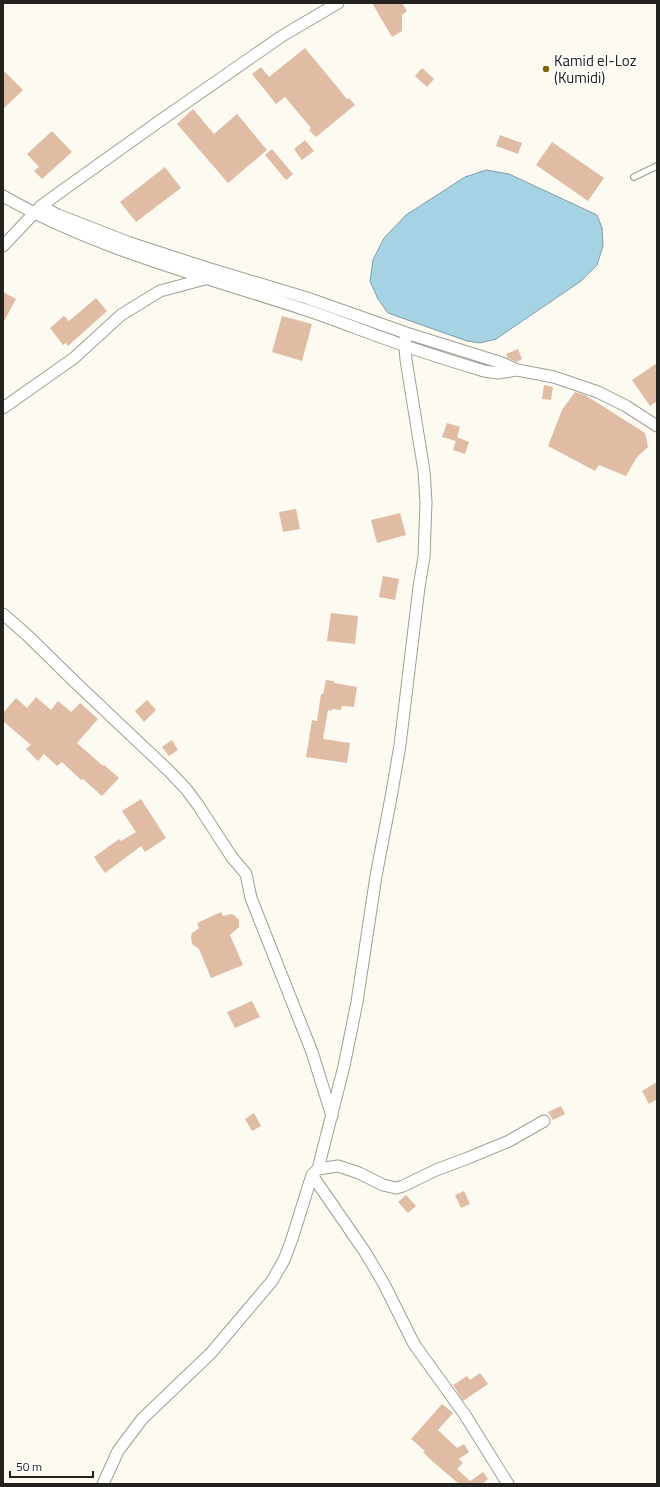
<svg xmlns="http://www.w3.org/2000/svg" width="660" height="1487" viewBox="0 0 660 1487" font-family="'Titillium Web',sans-serif">
  <style>
    .water { fill: #a5d3e4; stroke: #7e9ea9 }
    .building { fill: #e1bca4 }
    .lines { fill: none; stroke-linecap: round; stroke-linejoin: round }
    .service-casing { stroke: #a19e96; stroke-width: 8 }
    .minor-casing { stroke: #a19e96; stroke-width: 13 }
    .service { stroke: #fff; stroke-width: 5.5 }
    .minor { stroke: #fff; stroke-width: 11 }
    .poi-dot { fill: #7f6900; stroke: #fff; stroke-width: 1.5 }
    .labels { text-anchor: middle; dominant-baseline: central; stroke-width: 3; stroke-linejoin: round; paint-order: stroke }
    .poi-label { font-size: 15px; fill: #23221f; stroke: #fff; text-anchor: start }
  </style>
  <rect width="100%" height="100%" fill="#fcfaf1"/>
  <path class="water" d="M 486,170 L 509,174 L 597,215 L 602,228 L 603,246 L 597,265 L 581,281 L 496,339 L 480,343 L 467,341 L 388,313 L 378,299 L 370,281 L 373,260 L 384,238 L 406,215 L 465,177 Z"/>
  <path class="building" d="M 372,3 L 402,3 L 407,11 L 402,15 L 402,31 L 392,37 Z
    M 305,48 L 347,99 L 349,98 L 355,105 L 316,137 L 309,130 L 311,128 L 285,97 L 276,104 L 252,74 L 261,67 L 269,77 Z
    M 422,68 L 434,79 L 427,87 L 415,76 Z
    M 3,70 L 23,90 L 3,109 Z
    M 193,109 L 214,134 L 237,114 L 267,150 L 228,183 L 177,124 Z
    M 52,131 L 72,152 L 42,179 L 34,171 L 39,167 L 27,154 Z
    M 500,135 L 522,143 L 518,154 L 496,146 Z
    M 305,140 L 314,151 L 302,160 L 294,149 Z
    M 552,142 L 604,178 L 588,201 L 536,165 Z
    M 272,149 L 293,174 L 286,180 L 265,155 Z
    M 165,167 L 181,188 L 136,222 L 120,202 Z
    M 3,292 L 16,299 L 3,323 Z
    M 96,298 L 107,311 L 68,346 L 66,343 L 63,345 L 50,328 L 64,316 L 69,321 Z
    M 282,316 L 312,324 L 302,361 L 272,352 Z
    M 518,349 L 522,359 L 516,362 L 508,358 L 506,354 Z
    M 657,363 L 657,401 L 650,406 L 632,380 Z
    M 544,385 L 553,387 L 551,400 L 542,399 Z
    M 575,392 L 585,395 L 645,433 L 648,447 L 637,457 L 626,476 L 599,465 L 595,471 L 548,446 L 562,410 Z
    M 447,423 L 460,427 L 456,441 L 442,437 Z
    M 457,437 L 469,442 L 465,454 L 453,450 Z
    M 296,509 L 300,529 L 283,532 L 279,512 Z
    M 400,513 L 406,535 L 377,543 L 371,520 Z
    M 383,576 L 399,579 L 395,600 L 379,597 Z
    M 331,613 L 358,616 L 355,644 L 327,641 Z
    M 326,680 L 334,681 L 334,683 L 357,687 L 354,707 L 342,706 L 341,710 L 332,709 L 332,711 L 328,710 L 323,739 L 350,743 L 347,763 L 306,757 L 312,720 L 317,721 L 321,694 L 323,694 Z
    M 36,697 L 51,710 L 58,701 L 71,712 L 80,703 L 98,719 L 77,743 L 103,766 L 104,765 L 119,778 L 102,796 L 83,779 L 81,780 L 62,762 L 57,766 L 44,754 L 38,761 L 26,749 L 31,745 L 3,721 L 3,713 L 16,698 L 27,708 Z
    M 147,700 L 156,710 L 144,722 L 135,711 Z
    M 172,740 L 178,750 L 169,756 L 162,747 Z
    M 141,799 L 166,838 L 145,852 L 141,846 L 105,873 L 94,857 L 119,839 L 121,841 L 136,832 L 122,811 Z
    M 221,912 L 223,916 L 231,914 L 234,915 L 239,920 L 239,927 L 230,935 L 243,965 L 211,978 L 199,949 L 192,944 L 191,937 L 192,933 L 199,928 L 197,923 Z
    M 252,1001 L 260,1017 L 235,1028 L 227,1012 Z
    M 657,1082 L 657,1099 L 649,1104 L 642,1091 Z
    M 561,1106 L 565,1114 L 553,1120 L 548,1112 Z
    M 254,1113 L 261,1126 L 252,1131 L 245,1119 Z
    M 464,1191 L 470,1204 L 461,1208 L 455,1195 Z
    M 406,1195 L 416,1206 L 408,1213 L 398,1202 Z
    M 480,1373 L 488,1384 L 463,1401 L 453,1385 L 467,1376 L 470,1380 Z
    M 442,1404 L 453,1413 L 438,1430 L 457,1448 L 464,1444 L 469,1452 L 459,1459 L 463,1463 L 457,1469 L 470,1481 L 483,1472 L 488,1479 L 482,1484 L 459,1484 L 431,1460 L 423,1452 L 425,1451 L 411,1439 Z"/>
  <g class="lines">
    <g class="service-casing">
      <path id="service" d="M 634,177 L 657,166"/>
    </g>
    <g class="minor-casing">
      <path id="minor" d="M 3,196 C 95,249 203,276 303,309 C 331,318 358,329 386,339 C 418,351 451,361 484,371 L 498,373 L 517,370
        M 41,206 L 58,215 L 130,243 L 207,268 L 307,298 L 406,333 L 502,363 L 517,370 L 554,377 L 598,392 L 626,406 L 657,426
        M 3,246 L 41,206 L 63,190 L 161,120 L 282,36 L 338,3
        M 3,408 L 74,358 L 121,315 L 160,291 L 205,279
        M 3,614 L 27,635 L 77,684 L 170,772 L 186,789 L 198,805 L 231,856 L 246,874 L 251,898 L 312,1052 L 332,1116
        M 318,1169 L 338,1166 L 359,1173 L 383,1185 L 396,1188 L 403,1186 L 436,1170 L 468,1158 L 509,1141 L 544,1121
        M 312,1175 L 365,1252 L 384,1284 L 414,1344 L 465,1415 L 508,1484
        M 103,1484 L 118,1451 L 142,1419 L 211,1353 L 272,1281 L 284,1260 L 292,1239 L 312,1175 L 318,1169 L 344,1066 L 357,1002 L 376,876 L 392,792 L 400,745 L 419,587 L 424,557 L 426,502 L 424,471 L 406,360 L 405,346 L 406,333"/>
    </g>
    <use href="#service" class="service"/>
    <use href="#minor" class="minor"/>
  </g>
  <circle class="poi-dot" cx="546" cy="69" r="4"/>
  <g class="labels">
    <g class="poi-label">
      <text x="554" y="60">Kamid el-Loz<tspan x="554" dy="17">(Kumidi)</tspan></text>
    </g>
  </g>
  <rect width="660" height="1487" fill="none" stroke="#23221f" stroke-width="8"/>
  <path d="M10 1471v6h83v-6" fill="none" stroke="#23221f" stroke-width="2"/>
  <text x="16" y="1471" font-size="12" fill="#23221f" stroke="#ffffff" stroke-width="3" paint-order="stroke">50 m</text>
</svg>
